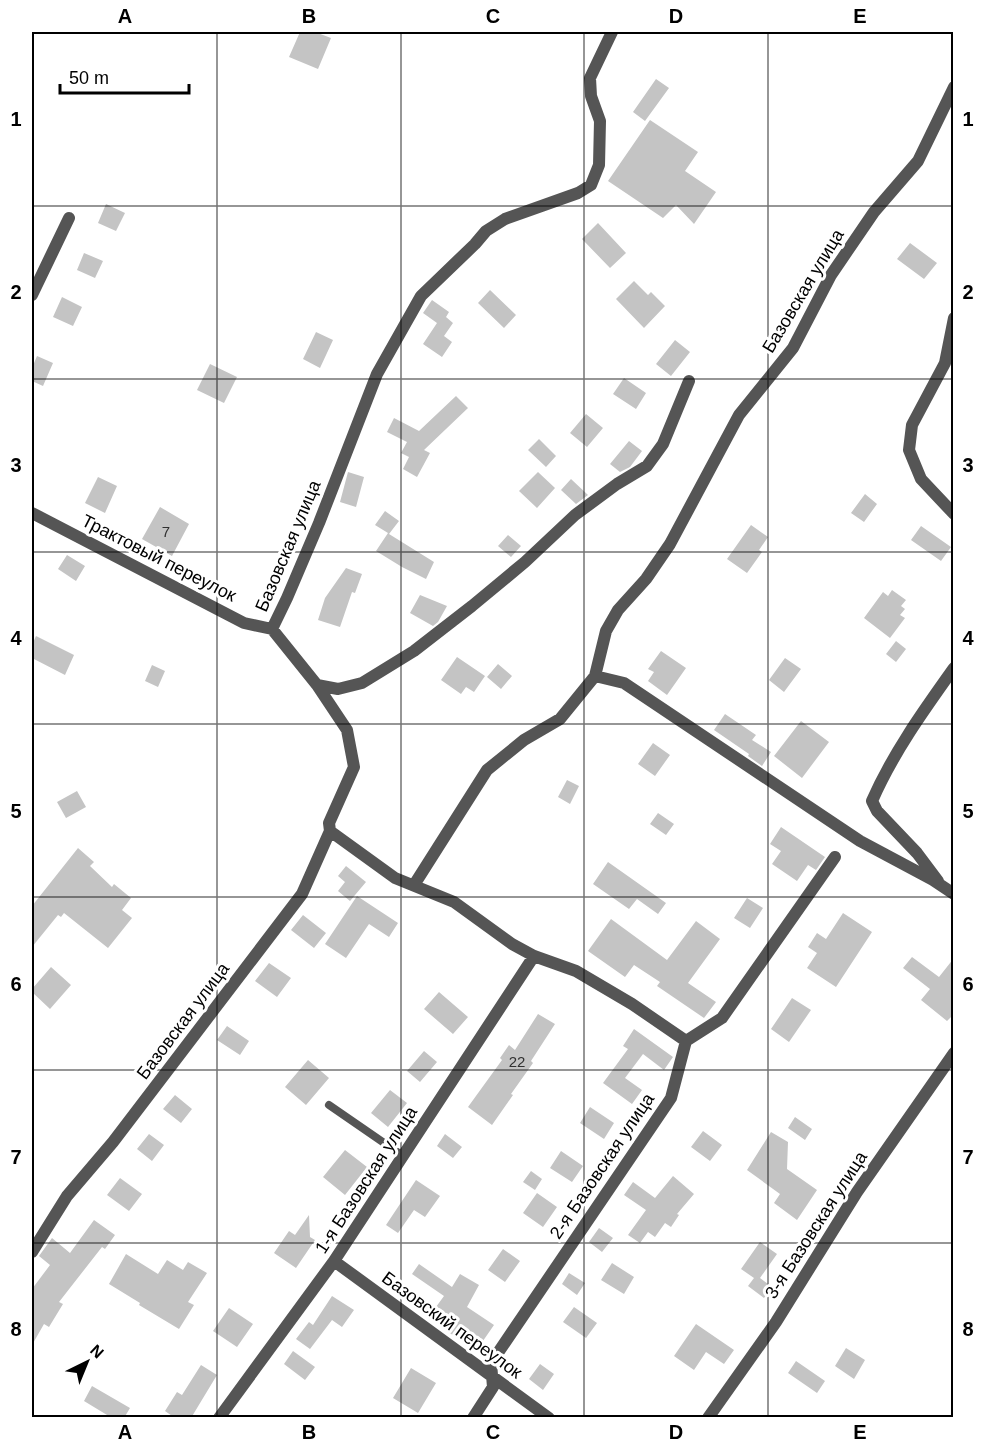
<svg xmlns="http://www.w3.org/2000/svg" width="985" height="1449" viewBox="0 0 985 1449" font-family="Arial,sans-serif">
  <style>
    .building { fill: #c4c4c4 }
    .lines { fill: none; stroke-linecap: round; stroke-linejoin: round }
    .service { stroke: #555; stroke-width: 8 }
    .minor { stroke: #555; stroke-width: 12 }
    .grid { fill: none; stroke: #000; stroke-width: 1.5; stroke-opacity: 0.55 }
    .labels { text-anchor: middle; dominant-baseline: central; stroke-width: 6; stroke-linejoin: round; paint-order: stroke }
    .number-label { font-size: 15px; fill: #313131 }
    .street-label { font-size: 18px; fill: #000; stroke: #fff }
    .neatline { fill: none; stroke: #000; stroke-width: 2 }
    .grid-label { font-size: 20px; text-anchor: middle; font-weight: bold; fill: #000 }
  </style>
  <rect width="100%" height="100%" fill="#fff"/>
  <path class="building" d="M 300,32 L 315,32 L 331,38 L 318,69 L 289,57 Z
    M 656,79 L 669,88 L 645,121 L 633,112 Z
    M 650,120 L 698,152 L 685,171 L 716,192 L 694,224 L 676,205 L 663,218 L 608,181 Z
    M 106,204 L 125,213 L 116,231 L 98,223 Z
    M 598,223 L 626,253 L 610,268 L 582,239 Z
    M 910,243 L 937,263 L 924,279 L 897,259 Z
    M 84,253 L 103,261 L 95,278 L 77,270 Z
    M 634,281 L 648,295 L 651,292 L 665,306 L 644,328 L 616,299 Z
    M 490,290 L 516,315 L 504,328 L 478,303 Z
    M 62,297 L 82,307 L 73,326 L 53,317 Z
    M 432,300 L 449,312 L 446,317 L 453,323 L 444,336 L 452,342 L 442,357 L 423,344 L 437,323 L 423,313 Z
    M 316,332 L 333,340 L 320,368 L 303,359 Z
    M 675,340 L 690,352 L 671,376 L 656,364 Z
    M 37,356 L 53,363 L 43,386 L 32,381 L 32,368 Z
    M 210,364 L 237,377 L 224,403 L 197,390 Z
    M 624,378 L 646,393 L 636,409 L 613,394 Z
    M 456,396 L 468,408 L 424,450 L 430,453 L 417,477 L 403,469 L 409,457 L 401,453 L 407,442 L 387,432 L 394,418 L 419,431 Z
    M 586,414 L 603,428 L 587,447 L 570,433 Z
    M 539,439 L 556,456 L 546,467 L 528,450 Z
    M 629,441 L 642,451 L 630,467 L 620,472 L 610,464 Z
    M 348,472 L 364,477 L 356,507 L 340,502 Z
    M 538,472 L 555,488 L 537,508 L 519,491 Z
    M 98,477 L 117,486 L 105,513 L 85,503 Z
    M 571,479 L 588,495 L 576,504 L 561,490 Z
    M 865,494 L 877,504 L 864,522 L 851,513 Z
    M 160,507 L 189,524 L 172,556 L 142,539 Z
    M 385,511 L 399,521 L 389,534 L 434,562 L 426,579 L 402,567 L 376,551 L 388,533 L 375,525 Z
    M 751,525 L 768,537 L 759,550 L 762,552 L 747,573 L 727,559 Z
    M 921,526 L 951,547 L 941,561 L 911,540 Z
    M 508,535 L 521,546 L 511,557 L 498,546 Z
    M 67,555 L 85,566 L 76,581 L 58,569 Z
    M 346,568 L 362,574 L 355,593 L 352,592 L 340,627 L 318,620 L 325,598 Z
    M 892,590 L 906,600 L 901,606 L 905,609 L 900,615 L 905,618 L 890,638 L 864,618 L 883,592 L 888,596 Z
    M 420,595 L 447,606 L 438,622 L 433,626 L 410,613 Z
    M 36,636 L 74,655 L 65,675 L 32,658 L 32,645 Z
    M 896,641 L 906,649 L 896,662 L 886,654 Z
    M 661,651 L 686,668 L 667,695 L 648,681 L 654,672 L 648,669 Z
    M 457,657 L 485,676 L 474,692 L 466,687 L 461,694 L 441,680 Z
    M 785,658 L 801,669 L 784,692 L 769,680 Z
    M 498,664 L 512,676 L 501,689 L 487,677 Z
    M 152,665 L 165,671 L 158,687 L 145,681 Z
    M 725,714 L 756,735 L 752,740 L 771,752 L 762,766 L 748,756 L 749,754 L 714,730 Z
    M 801,721 L 829,742 L 802,778 L 774,756 Z
    M 653,743 L 670,755 L 655,776 L 638,764 Z
    M 567,780 L 579,786 L 570,804 L 558,797 Z
    M 77,791 L 86,807 L 66,818 L 57,802 Z
    M 658,813 L 674,824 L 666,835 L 650,824 Z
    M 781,827 L 825,857 L 816,870 L 808,865 L 797,881 L 772,864 L 781,851 L 770,844 Z
    M 78,848 L 94,862 L 90,866 L 112,887 L 114,884 L 131,898 L 122,910 L 132,918 L 108,948 L 64,913 L 61,917 L 58,915 L 32,947 L 32,906 Z
    M 608,862 L 666,903 L 658,914 L 637,899 L 629,909 L 593,884 Z
    M 346,866 L 366,882 L 350,901 L 338,891 L 345,882 L 338,876 Z
    M 357,896 L 398,923 L 389,937 L 369,924 L 346,958 L 325,944 Z
    M 747,898 L 763,908 L 750,928 L 734,918 Z
    M 843,913 L 872,932 L 836,987 L 807,968 L 817,953 L 808,947 L 817,933 L 826,939 Z
    M 303,915 L 326,933 L 314,948 L 291,930 Z
    M 611,919 L 667,960 L 696,921 L 720,939 L 688,983 L 716,1002 L 704,1018 L 657,986 L 660,982 L 634,965 L 625,977 L 588,951 Z
    M 912,957 L 939,977 L 954,958 L 954,1014 L 947,1021 L 921,1000 L 930,989 L 903,968 Z
    M 269,963 L 291,978 L 277,997 L 255,981 Z
    M 51,967 L 71,985 L 50,1009 L 32,992 L 32,989 Z
    M 439,992 L 468,1017 L 453,1034 L 424,1009 Z
    M 792,998 L 811,1010 L 789,1042 L 771,1029 Z
    M 538,1014 L 555,1024 L 531,1061 L 533,1063 L 511,1094 L 513,1095 L 492,1125 L 468,1107 L 502,1060 L 500,1058 L 509,1045 L 515,1050 Z
    M 227,1026 L 249,1041 L 240,1055 L 217,1040 Z
    M 634,1029 L 673,1057 L 664,1070 L 643,1054 L 625,1078 L 642,1090 L 632,1104 L 603,1083 L 628,1049 L 623,1046 Z
    M 424,1051 L 437,1062 L 420,1082 L 407,1071 Z
    M 308,1060 L 329,1078 L 306,1105 L 285,1087 Z
    M 390,1090 L 407,1103 L 388,1127 L 371,1113 Z
    M 175,1095 L 192,1109 L 181,1123 L 163,1109 Z
    M 590,1107 L 614,1123 L 604,1139 L 580,1123 Z
    M 795,1117 L 812,1129 L 805,1140 L 788,1128 Z
    M 703,1131 L 722,1145 L 710,1161 L 691,1147 Z
    M 771,1132 L 788,1142 L 787,1169 L 817,1190 L 797,1220 L 774,1203 L 780,1194 L 747,1170 Z
    M 149,1134 L 164,1145 L 152,1161 L 137,1149 Z
    M 445,1134 L 462,1147 L 453,1158 L 437,1146 Z
    M 345,1150 L 367,1167 L 345,1195 L 323,1177 Z
    M 561,1151 L 583,1166 L 572,1182 L 550,1168 Z
    M 531,1171 L 542,1179 L 535,1190 L 523,1182 Z
    M 673,1176 L 694,1194 L 677,1214 L 679,1215 L 671,1227 L 665,1223 L 655,1237 L 648,1232 L 640,1243 L 628,1235 L 646,1210 L 624,1195 L 633,1182 L 655,1198 Z
    M 120,1178 L 142,1194 L 129,1211 L 107,1195 Z
    M 416,1180 L 440,1196 L 425,1217 L 414,1210 L 398,1233 L 386,1225 Z
    M 537,1193 L 557,1207 L 543,1227 L 523,1213 Z
    M 309,1215 L 310,1237 L 315,1240 L 296,1268 L 274,1253 L 289,1231 L 295,1235 Z
    M 94,1220 L 115,1235 L 105,1249 L 102,1247 L 59,1302 L 63,1304 L 49,1327 L 44,1324 L 32,1345 L 32,1289 L 50,1265 L 39,1256 L 52,1238 L 70,1253 Z
    M 599,1228 L 613,1238 L 602,1252 L 589,1242 Z
    M 760,1242 L 777,1254 L 760,1278 L 772,1287 L 764,1298 L 748,1286 L 754,1278 L 741,1269 Z
    M 503,1249 L 520,1261 L 505,1282 L 488,1270 Z
    M 126,1254 L 158,1274 L 167,1260 L 183,1270 L 188,1262 L 207,1273 L 188,1302 L 194,1305 L 179,1329 L 139,1305 L 140,1303 L 109,1284 Z
    M 612,1263 L 634,1277 L 624,1294 L 601,1280 Z
    M 419,1264 L 452,1287 L 460,1274 L 479,1285 L 467,1307 L 494,1325 L 476,1351 L 428,1318 L 444,1296 L 412,1274 Z
    M 569,1273 L 585,1283 L 577,1295 L 562,1284 Z
    M 332,1296 L 354,1310 L 342,1327 L 332,1320 L 310,1349 L 296,1339 L 309,1322 L 313,1325 Z
    M 574,1307 L 597,1323 L 586,1338 L 563,1322 Z
    M 229,1308 L 253,1324 L 237,1347 L 213,1331 Z
    M 696,1324 L 734,1350 L 724,1364 L 706,1352 L 694,1370 L 674,1356 Z
    M 846,1348 L 865,1360 L 854,1379 L 835,1366 Z
    M 293,1351 L 315,1367 L 305,1380 L 284,1364 Z
    M 796,1361 L 825,1381 L 817,1393 L 788,1373 Z
    M 540,1364 L 554,1374 L 543,1390 L 529,1379 Z
    M 201,1365 L 217,1375 L 191,1418 L 175,1418 L 165,1411 L 177,1392 L 182,1395 Z
    M 411,1368 L 436,1383 L 418,1413 L 393,1398 Z
    M 92,1386 L 130,1408 L 124,1418 L 112,1418 L 84,1401 Z"/>
  <g class="lines">
    <path class="service" d="M 329,1105 L 403,1156"/>
    <path class="minor" d="M 32,295 L 69,218
      M 954,318 L 945,363 L 912,425 L 909,450 L 921,479 L 954,514
      M 32,513 L 244,623 L 272,629
      M 595,676 L 624,683 L 860,841 L 933,880 L 954,894
      M 317,685 L 338,689 L 362,683 L 414,651 L 472,606 L 525,562 L 575,515 L 617,484 L 647,466 L 663,444 L 689,381
      M 330,831 L 395,878 L 454,902 L 512,944 L 534,956 L 576,971 L 632,1004 L 686,1041
      M 938,881 L 917,853 L 877,811 L 872,801 C 893,753 924,710 954,668
      M 414,885 L 487,770 L 524,740 L 560,719 L 595,676 L 606,631 L 618,610 L 646,579 L 670,544 L 739,415 L 793,348 L 831,275 L 874,212 L 918,161 L 954,87
      M 32,1252 L 67,1196 L 113,1142 L 302,894 L 330,831 L 329,823 L 354,767 L 347,730 L 317,685 L 272,629 L 287,598 L 319,523 L 377,374 L 421,296 L 475,244 L 486,231 L 505,219 L 578,193 L 591,185 L 599,165 L 600,121 L 591,96 L 590,78 L 612,32
      M 334,1261 L 549,1418
      M 219,1418 L 334,1261 L 534,956
      M 473,1418 L 493,1387 L 491,1363 L 671,1098 L 686,1041 L 722,1018 L 835,857
      M 708,1418 L 776,1322 L 857,1192 L 954,1053"/>
  </g>
  <path class="grid" d="M 217,32 L 217,1418M 401,32 L 401,1418M 584,32 L 584,1418M 768,32 L 768,1418M 32,206 L 954,206M 32,379 L 954,379M 32,552 L 954,552M 32,724 L 954,724M 32,897 L 954,897M 32,1070 L 954,1070M 32,1243 L 954,1243"/>
  <g class="labels">
    <g class="number-label">
      <text x="166" y="531">7</text>
      <text x="517" y="1061">22</text>
    </g>
    <g class="street-label">
      <text transform="translate(803 291) rotate(-59)">Базовская улица</text>
      <text transform="translate(288 546) rotate(-67)">Базовская улица</text>
      <text transform="translate(159 558) rotate(27)">Трактовый переулок</text>
      <text transform="translate(183 1021) rotate(-53)">Базовская улица</text>
      <text transform="translate(602 1166) rotate(-56)">2-я Базовская улица</text>
      <text transform="translate(366 1180) rotate(-57)">1-я Базовская улица</text>
      <text transform="translate(816 1225) rotate(-57)">3-я Базовская улица</text>
      <text transform="translate(452 1325) rotate(36)">Базовский переулок</text>
    </g>
  </g>
  <rect width="985" height="1449" fill="none" stroke="#ffffff" stroke-width="66"/>
  <g transform="translate(87 1362) rotate(43)" stroke="#ffffff" stroke-width="4.5" paint-order="stroke">
  <path d="M0-4.5L10 22L0 15L-10 22Z" fill="#000000"/>
  <text y="-9" font-size="16" font-weight="bold" text-anchor="middle" fill="#000000">N</text>
  </g>
  <path d="M60 84v9h129v-9" fill="none" stroke="#000000" stroke-width="3"/>
  <text x="69" y="84" font-size="18" fill="#000000" stroke="#ffffff" stroke-width="4.5" paint-order="stroke">50 m</text>
  <rect x="33" y="33" width="919" height="1383" class="neatline"/>
  <g class="grid-label">
    <text x="125" y="23">A</text>
    <text x="309" y="23">B</text>
    <text x="493" y="23">C</text>
    <text x="676" y="23">D</text>
    <text x="860" y="23">E</text>
    <text x="16" y="126">1</text>
    <text x="968" y="126">1</text>
    <text x="16" y="299">2</text>
    <text x="968" y="299">2</text>
    <text x="16" y="472">3</text>
    <text x="968" y="472">3</text>
    <text x="16" y="645">4</text>
    <text x="968" y="645">4</text>
    <text x="16" y="818">5</text>
    <text x="968" y="818">5</text>
    <text x="16" y="991">6</text>
    <text x="968" y="991">6</text>
    <text x="16" y="1164">7</text>
    <text x="968" y="1164">7</text>
    <text x="16" y="1336">8</text>
    <text x="968" y="1336">8</text>
    <text x="125" y="1439">A</text>
    <text x="309" y="1439">B</text>
    <text x="493" y="1439">C</text>
    <text x="676" y="1439">D</text>
    <text x="860" y="1439">E</text>
  </g>
</svg>
